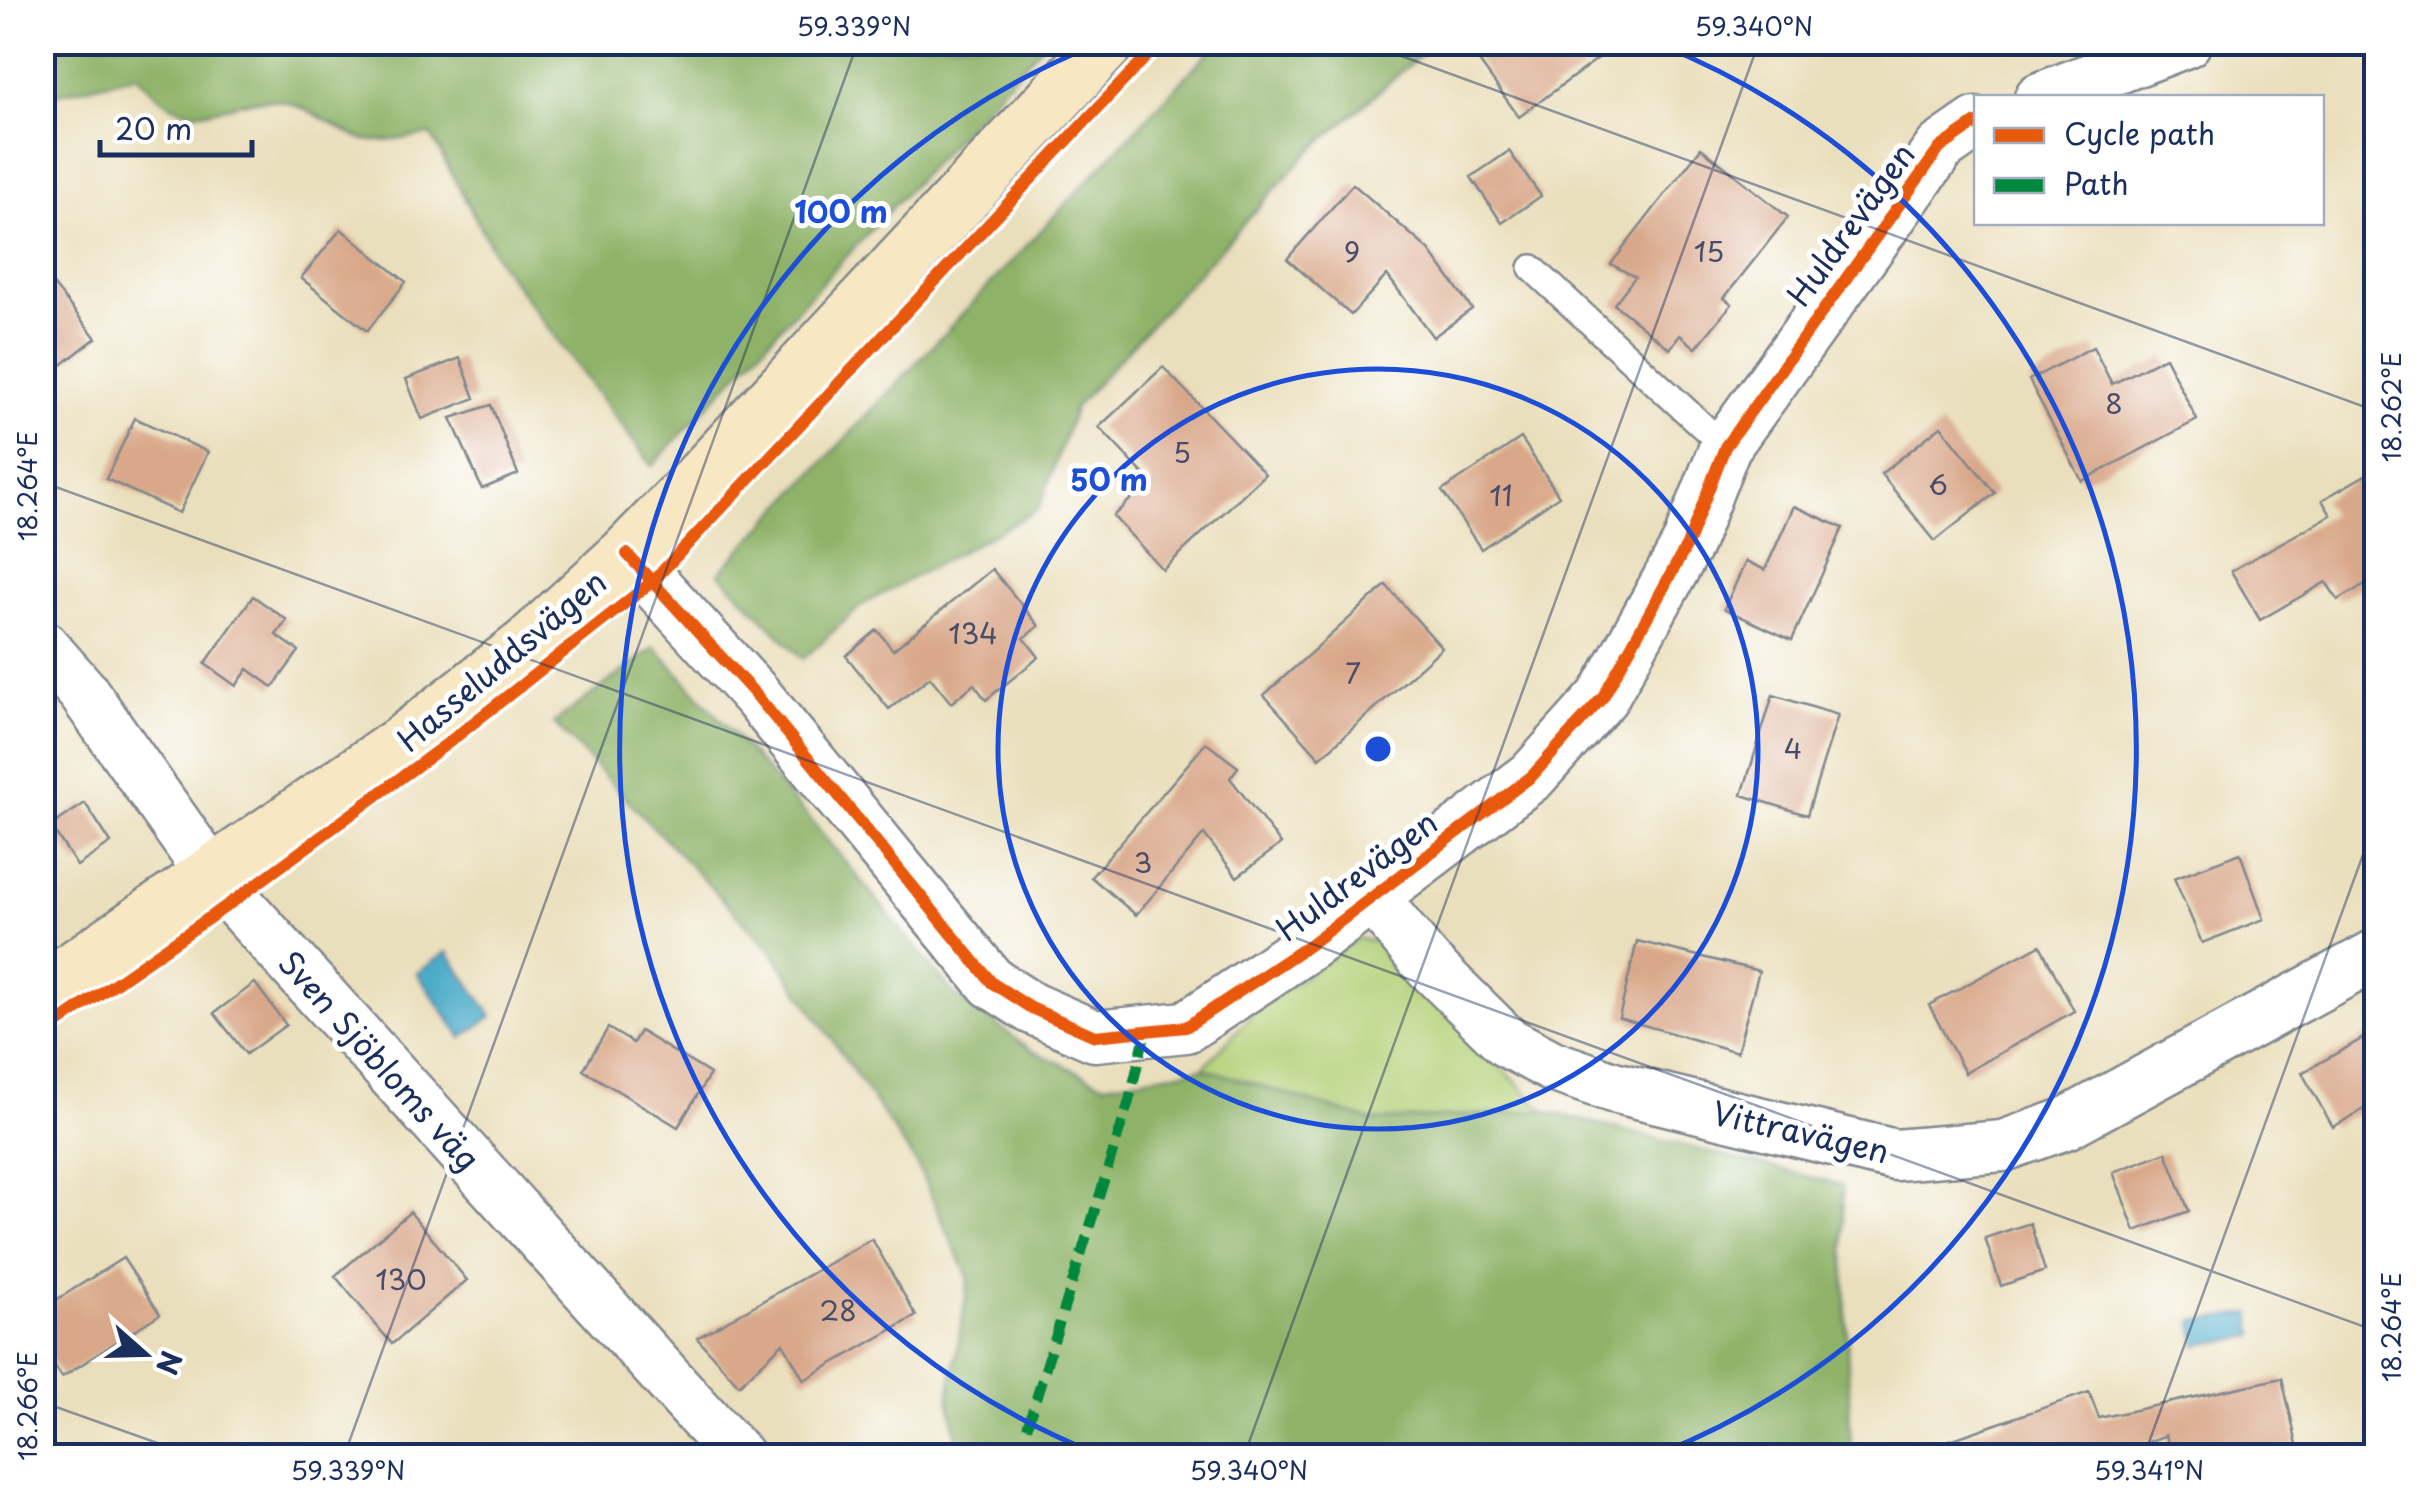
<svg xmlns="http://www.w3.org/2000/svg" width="2419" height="1499" viewBox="0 0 2419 1499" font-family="'Playpen Sans',sans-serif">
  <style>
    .green { fill: #b3d077; stroke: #67806a; stroke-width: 2.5 }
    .forest { fill: #8eb268; stroke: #547063; stroke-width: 2.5 }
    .water { fill: #48aac7; stroke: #326c92; stroke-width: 2.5 }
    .building { fill: #d9a88a }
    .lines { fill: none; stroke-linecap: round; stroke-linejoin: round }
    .lane-casing { stroke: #82878d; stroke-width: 30 }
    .street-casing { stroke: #82878d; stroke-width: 55 }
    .secondary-casing { stroke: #82878d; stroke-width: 60 }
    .lane { stroke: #fff; stroke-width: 25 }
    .street { stroke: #fff; stroke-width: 50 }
    .secondary { stroke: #f7e8c3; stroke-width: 55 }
    .quiet { stroke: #00873e; stroke-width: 10; stroke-dasharray: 20 10; stroke-linecap: butt }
    .cycleway-casing { stroke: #fff; stroke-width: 19 }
    .cycleway { stroke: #e8590c; stroke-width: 12 }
    .ticks { fill: none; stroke: #1b2f5e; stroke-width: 2.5; stroke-opacity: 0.45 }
    .ring { fill: none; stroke: #1d4ed8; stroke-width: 5 }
    .labels { text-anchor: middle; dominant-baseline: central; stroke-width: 10; stroke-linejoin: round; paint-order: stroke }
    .number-label { font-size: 28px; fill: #4a4d69 }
    .street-label { font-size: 32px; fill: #1b2f5e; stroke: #fff }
    .centre { fill: #1d4ed8; stroke: #fff; stroke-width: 5 }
    .ring-label { font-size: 30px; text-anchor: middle; font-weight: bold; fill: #1d4ed8; stroke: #fff; stroke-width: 10; stroke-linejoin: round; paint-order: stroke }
    .neatline { fill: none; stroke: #1b2f5e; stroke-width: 4 }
    .ticks-label { font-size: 25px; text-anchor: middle; fill: #1b2f5e }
  </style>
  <rect width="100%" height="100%" fill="#fff"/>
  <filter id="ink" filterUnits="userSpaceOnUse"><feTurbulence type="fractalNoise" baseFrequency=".01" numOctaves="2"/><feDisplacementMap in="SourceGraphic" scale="20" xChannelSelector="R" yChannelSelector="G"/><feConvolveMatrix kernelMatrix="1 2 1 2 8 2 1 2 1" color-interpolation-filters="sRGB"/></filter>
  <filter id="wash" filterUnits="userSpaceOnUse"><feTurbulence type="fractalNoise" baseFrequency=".0048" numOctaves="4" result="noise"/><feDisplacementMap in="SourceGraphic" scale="40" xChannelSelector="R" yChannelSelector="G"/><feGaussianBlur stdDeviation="2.25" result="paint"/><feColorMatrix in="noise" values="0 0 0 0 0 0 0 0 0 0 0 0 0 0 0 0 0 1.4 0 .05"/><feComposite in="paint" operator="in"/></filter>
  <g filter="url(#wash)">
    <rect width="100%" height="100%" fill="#eadfbc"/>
    <path class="green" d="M 1358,938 L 1377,942 L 1545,1111 L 1372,1121 L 1203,1068 L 1255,1011 Z"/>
    <path class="forest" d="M 43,42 L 1044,42 L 1044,43 L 652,466 L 500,264 L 431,135 C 411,136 380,145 362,139 C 337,130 316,112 292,104 C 227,83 201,151 137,75 L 43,98 Z
      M 1217,43 L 1434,43 L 1308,153 L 1075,407 L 1039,509 L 862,605 L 803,659 L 719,573 Z
      M 655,647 L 810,819 L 955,995 L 1033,1051 L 1104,1084 L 1203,1068 L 1372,1121 L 1545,1111 L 1842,1185 L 1851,1456 L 960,1456 L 949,1397 L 969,1279 L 916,1163 L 771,950 L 554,723 Z"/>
    <path class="water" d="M 447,952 L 492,1016 L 462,1038 L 417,973 Z
      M 2251,1313 L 2255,1336 L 2197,1345 L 2194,1321 Z"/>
    <g id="blocks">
      <path class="building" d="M 1465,42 L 1620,42 L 1519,117 Z
        M 1701,148 L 1788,217 L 1724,298 L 1732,304 L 1696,348 L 1680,335 L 1670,349 L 1614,304 L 1635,277 L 1611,264 Z
        M 1509,151 L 1541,196 L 1502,223 L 1471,177 Z
        M 1353,184 L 1429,250 L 1472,309 L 1433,337 L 1387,275 L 1351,315 L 1287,259 Z
        M 341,229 L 406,282 L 367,331 L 301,278 Z
        M 42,271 L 96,338 L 42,380 Z
        M 2093,347 L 2112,384 L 2165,357 L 2197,420 L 2082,481 L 2029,380 Z
        M 460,358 L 475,398 L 422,419 L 406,379 Z
        M 1163,367 L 1265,474 L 1163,570 L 1113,516 L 1150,481 L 1099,427 Z
        M 491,405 L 518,474 L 482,489 L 451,418 Z
        M 135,418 L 208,452 L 179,513 L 106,479 Z
        M 1941,426 L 1995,493 L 1935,541 L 1881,474 Z
        M 1521,438 L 1559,496 L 1481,549 L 1442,491 Z
        M 2376,469 L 2376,586 L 2372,580 L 2338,600 L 2326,582 L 2260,620 L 2231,571 L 2331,515 L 2322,500 Z
        M 1794,506 L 1843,528 L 1792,640 L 1724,609 L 1746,561 L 1765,570 Z
        M 992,569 L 1039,626 L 1024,638 L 1039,657 L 986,700 L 974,684 L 951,703 L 930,677 L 889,709 L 846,656 L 877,630 L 893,650 Z
        M 1386,585 L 1442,648 L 1320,758 L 1264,695 Z
        M 253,596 L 287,620 L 276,635 L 299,651 L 273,687 L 248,669 L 236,686 L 205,664 Z
        M 1773,695 L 1838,715 L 1807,815 L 1742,795 Z
        M 1206,743 L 1238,767 L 1230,778 L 1281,844 L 1237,877 L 1204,834 L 1136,915 L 1091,877 Z
        M 85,803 L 111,843 L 77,866 L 51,826 Z
        M 2240,853 L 2264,919 L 2202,943 L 2174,878 Z
        M 1637,941 L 1759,971 L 1737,1052 L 1619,1018 Z
        M 2040,945 L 2074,1011 L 1965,1073 L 1929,1005 Z
        M 255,983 L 286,1025 L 246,1054 L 214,1013 Z
        M 608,1028 L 633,1043 L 640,1031 L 710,1074 L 678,1127 L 583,1070 Z
        M 2376,1031 L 2376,1102 L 2333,1127 L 2302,1073 Z
        M 2166,1152 L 2189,1211 L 2135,1231 L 2113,1172 Z
        M 410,1212 L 467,1280 L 392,1344 L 335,1276 Z
        M 2030,1223 L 2045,1271 L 2001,1286 L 1985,1238 Z
        M 872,1239 L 916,1316 L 804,1380 L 783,1343 L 739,1385 L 697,1338 Z
        M 123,1258 L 160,1314 L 62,1377 L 42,1347 L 42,1309 Z
        M 2282,1378 L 2297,1444 L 2244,1456 L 2171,1456 L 2166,1435 L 2112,1456 L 1922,1456 L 1921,1450 L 2089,1392 L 2099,1418 Z"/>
    </g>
  </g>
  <g filter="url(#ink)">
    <use href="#blocks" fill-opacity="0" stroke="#82878d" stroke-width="2.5"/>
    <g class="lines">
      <g class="lane-casing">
        <path id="lane" d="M 1532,268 L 1725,447"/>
      </g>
      <g class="street-casing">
        <path id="street" d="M 2040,98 L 2186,42
          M 627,554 L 757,696 L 992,983 L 1031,1008 L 1095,1036 L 1186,1027 L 1309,945 L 1532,776 L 1603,697 L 1687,545 L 1725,447 L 1940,148 L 1976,123
          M 42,645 L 83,692 L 211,874 L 738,1456
          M 1373,898 L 1425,961 L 1507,1042 L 1552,1066 L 1613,1087 L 1895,1155 L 2003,1146 L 2065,1124 L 2376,955"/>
      </g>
      <g class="secondary-casing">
        <path id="secondary" d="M 42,991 L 403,743 L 527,646 L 627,554 L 703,476 L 1107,42"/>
      </g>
      <use href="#lane" class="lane"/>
      <use href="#street" class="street"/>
      <use href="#secondary" class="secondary"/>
      <path class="quiet" d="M 1018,1456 L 1129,1101 L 1145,1035"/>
      <g class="cycleway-casing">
        <path id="cycleway" d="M 627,554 L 757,696 L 992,983 L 1031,1008 L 1095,1036 L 1186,1027 L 1309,945 L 1532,776 L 1603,697 L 1687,545 L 1725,447 L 1940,148 L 1976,123
          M 42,1034 L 235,900 L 448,743 L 653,581 L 1160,42"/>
      </g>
      <use href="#cycleway" class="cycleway"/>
    </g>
  </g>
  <path class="ticks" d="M 1363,42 L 2376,411M 42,482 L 2376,1331M 42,1402 L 194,1456M 344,1456 L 858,42M 1244,1456 L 1759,42M 2144,1456 L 2376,819"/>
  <g class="ring">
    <circle cx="1378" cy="749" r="380"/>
    <path d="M1100 1455A759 759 0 0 1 1100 43M1656 43A759 759 0 0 1 1656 1455"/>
  </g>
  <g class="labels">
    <g class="number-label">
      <text x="1352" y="250">9</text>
      <text x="1709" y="250">15</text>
      <text x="2114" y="402">8</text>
      <text x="1182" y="451">5</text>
      <text x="1938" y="483">6</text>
      <text x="1501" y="494">11</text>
      <text x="973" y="632">134</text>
      <text x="1353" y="672">7</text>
      <text x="1793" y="747">4</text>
      <text x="1143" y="861">3</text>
      <text x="401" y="1278">130</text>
      <text x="838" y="1309">28</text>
    </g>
    <g class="street-label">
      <text transform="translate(1850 224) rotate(-54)">Huldrevägen</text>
      <text transform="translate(501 660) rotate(-40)">Hasseluddsvägen</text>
      <text transform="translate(1356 875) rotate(-37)">Huldrevägen</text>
      <text transform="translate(380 1060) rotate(48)">Sven Sjöbloms väg</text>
      <text transform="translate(1801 1131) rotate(13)">Vittravägen</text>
    </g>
  </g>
  <circle cx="1378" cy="749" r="15" class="centre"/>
  <g class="ring-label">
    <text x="841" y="223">100 m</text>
    <text x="1109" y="491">50 m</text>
  </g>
  <rect width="2419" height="1499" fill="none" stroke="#fff" stroke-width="110"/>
  <rect x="1974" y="95" width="350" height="130" fill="#ffffff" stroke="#a4acbf" stroke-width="2.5"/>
  <rect x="1994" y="128" width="50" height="15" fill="#e8590c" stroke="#a4acbf" stroke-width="2.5"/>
  <text x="2064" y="145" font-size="30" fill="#1b2f5e">Cycle path</text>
  <rect x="1994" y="178" width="50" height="15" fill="#00873e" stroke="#a4acbf" stroke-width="2.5"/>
  <text x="2064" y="195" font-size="30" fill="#1b2f5e">Path</text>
  <g transform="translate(145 1354) rotate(110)" stroke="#ffffff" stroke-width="8" paint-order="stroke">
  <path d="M0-8L18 38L0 25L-18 38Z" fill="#1b2f5e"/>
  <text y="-15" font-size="28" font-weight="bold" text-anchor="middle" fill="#1b2f5e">N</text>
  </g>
  <path d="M100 140v15h152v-15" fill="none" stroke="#1b2f5e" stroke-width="5"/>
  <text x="115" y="140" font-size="30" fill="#1b2f5e" stroke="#ffffff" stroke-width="8" paint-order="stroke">20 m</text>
  <rect x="55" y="55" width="2309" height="1389" class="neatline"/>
  <g class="ticks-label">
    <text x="854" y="36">59.339°N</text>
    <text x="1754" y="36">59.340°N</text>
    <text transform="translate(2392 407) rotate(-90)" y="9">18.262°E</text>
    <text transform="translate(28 486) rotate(-90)" y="9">18.264°E</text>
    <text transform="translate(2392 1327) rotate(-90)" y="9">18.264°E</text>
    <text transform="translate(28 1406) rotate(-90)" y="9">18.266°E</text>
    <text x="348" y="1480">59.339°N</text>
    <text x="1249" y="1480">59.340°N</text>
    <text x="2149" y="1480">59.341°N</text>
  </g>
</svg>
